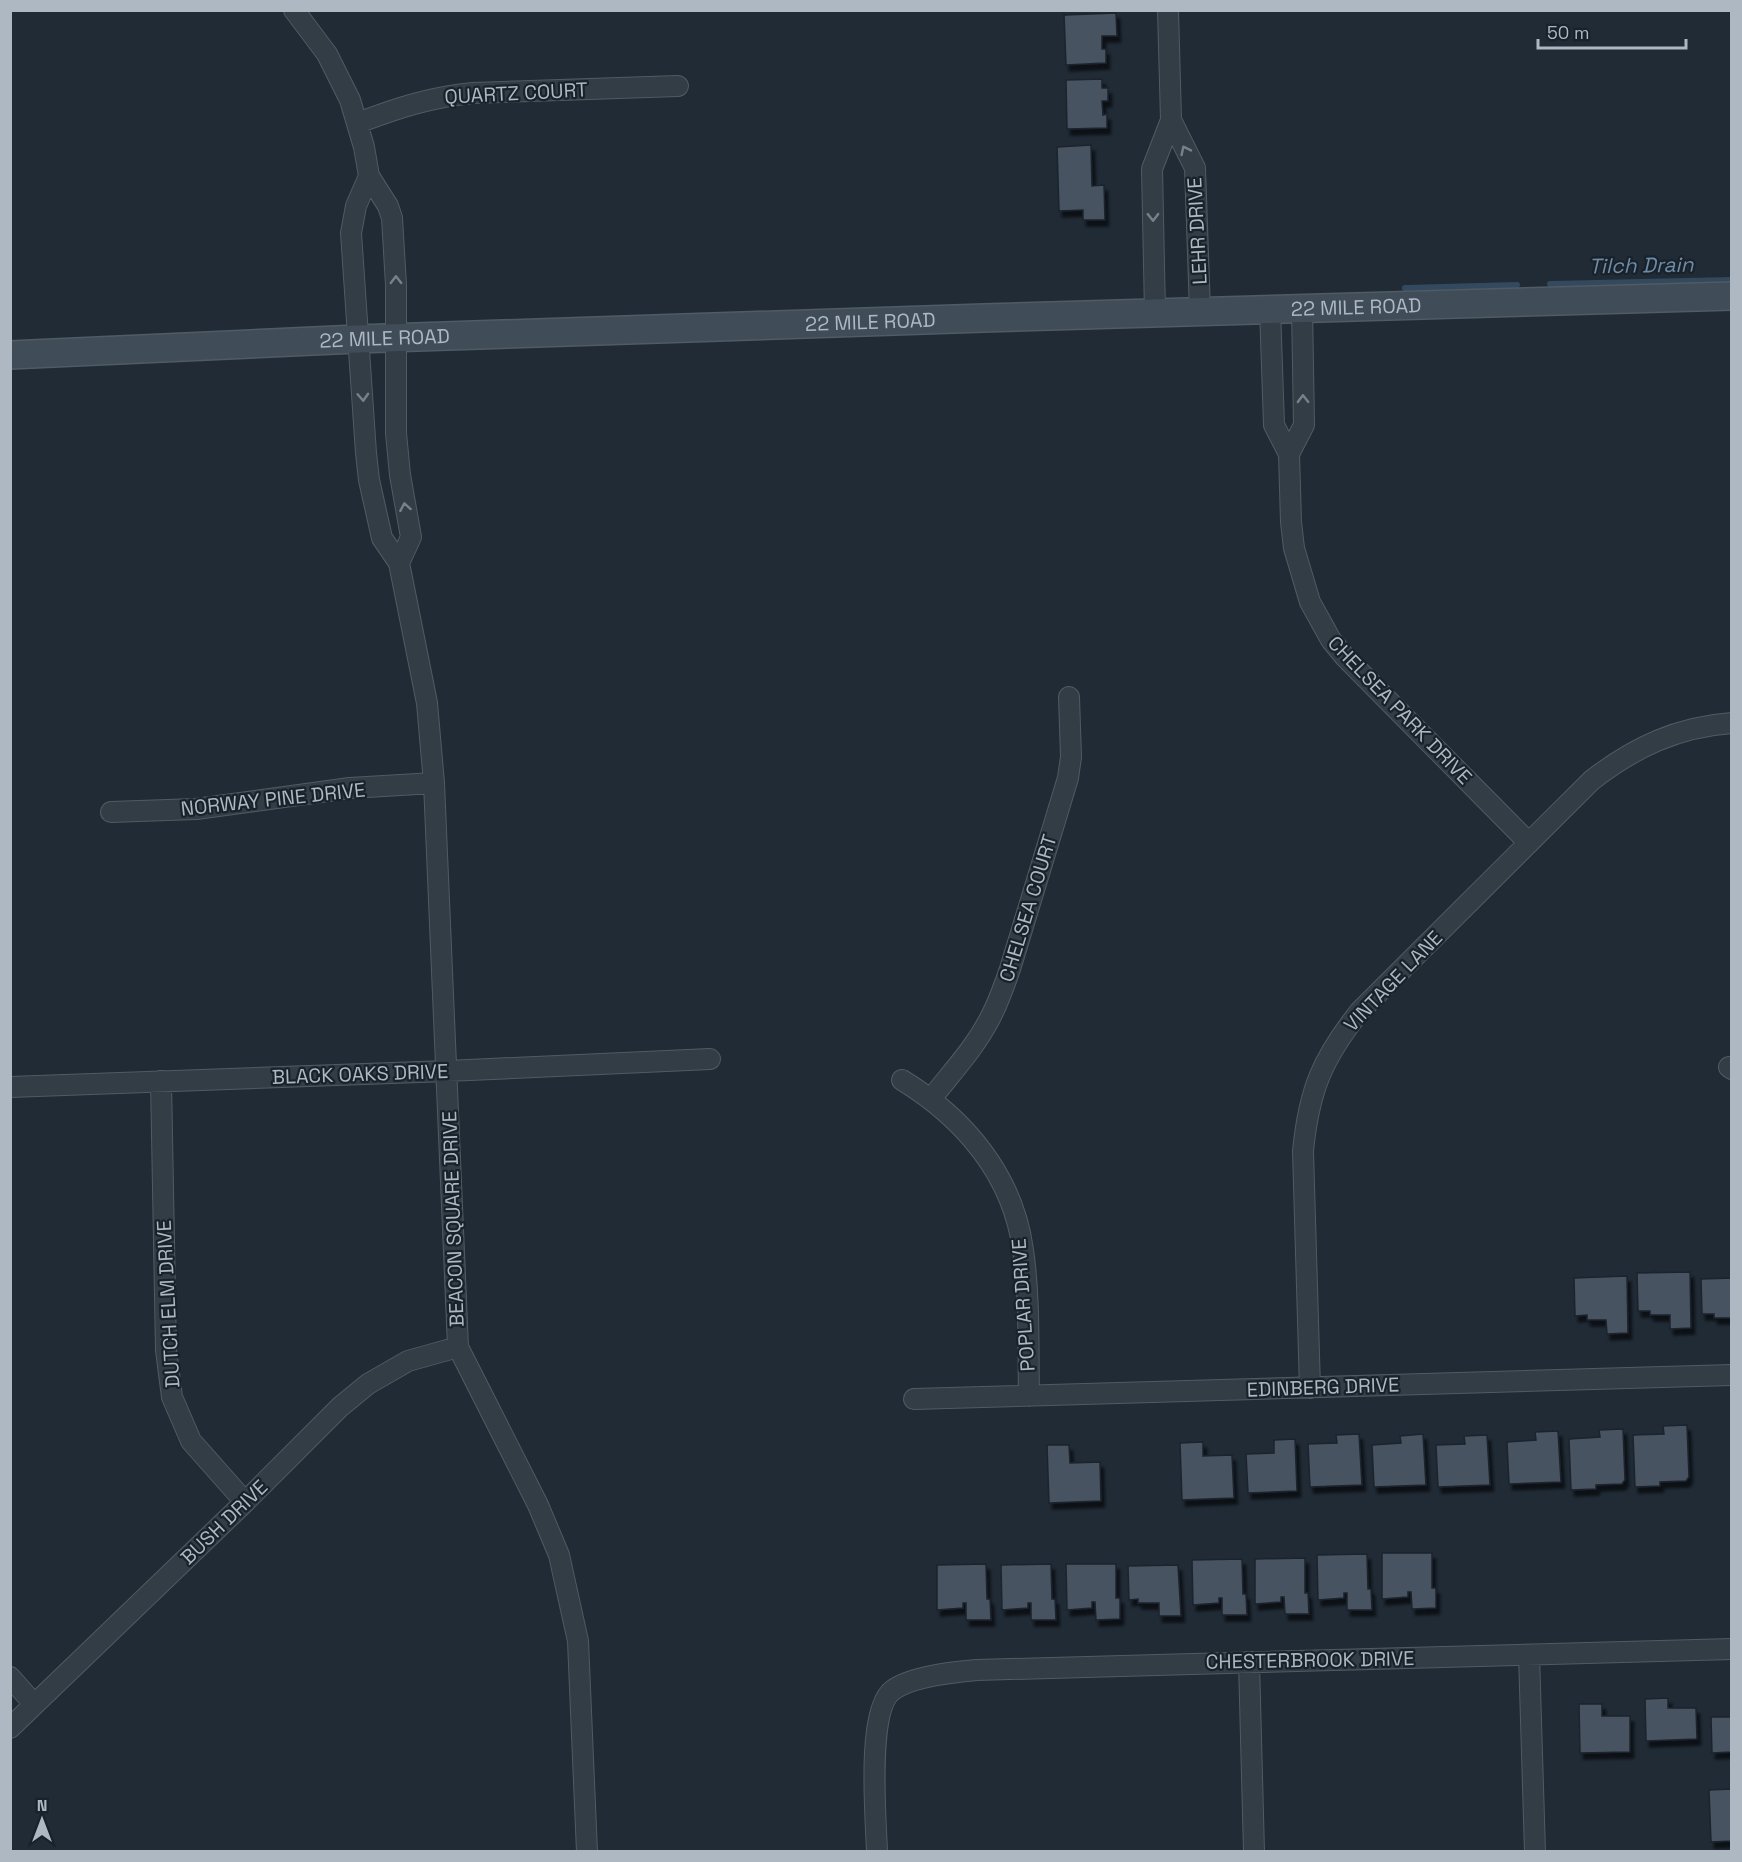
<svg xmlns="http://www.w3.org/2000/svg" width="1742" height="1862" viewBox="0 0 1742 1862" font-family="'Space Grotesk',sans-serif">
  <style>
    .lines { fill: none; stroke-linecap: round; stroke-linejoin: round }
    .stream { stroke: #33495d; stroke-width: 6 }
    .building { fill: #465360; stroke: #1b242d; stroke-width: 1.5; filter: url(#shadow) }
    .street-casing { stroke: #505b64; stroke-width: 22 }
    .secondary-casing { stroke: #505b64; stroke-width: 30 }
    .street { stroke: #333d46; stroke-width: 20 }
    .secondary { stroke: #414c59; stroke-width: 27 }
    .oneway { stroke: #76818b }
    .labels { text-anchor: middle; dominant-baseline: central; stroke-width: 4.5; stroke-linejoin: round; paint-order: stroke }
    .street-label { font-size: 20px; fill: #adb8c3; stroke: #19222b }
    .water-label { font-size: 21px; font-style: italic; fill: #6e8ca8; stroke: #19222b }
  </style>
  <defs>
    <filter id="shadow"><feDropShadow dx="3.5" dy="6" stdDeviation="1.5" flood-color="#0009"/></filter>
  </defs>
  <rect width="100%" height="100%" fill="#202b36"/>
  <g class="lines">
    <path class="stream" d="M 1550,284 L 1732,280
      M 1405,288 L 1517,285"/>
  </g>
  <path class="building" d="M 1116,13 L 1117,36 L 1102,36 L 1102,49 L 1106,49 L 1106,63 L 1066,65 L 1064,15 Z
    M 1102,79 L 1102,88 L 1108,88 L 1108,101 L 1102,101 L 1103,115 L 1107,114 L 1107,128 L 1067,129 L 1066,80 Z
    M 1091,145 L 1092,186 L 1104,185 L 1105,220 L 1083,220 L 1083,210 L 1059,211 L 1057,147 Z
    M 1690,1272 L 1691,1328 L 1670,1329 L 1670,1315 L 1650,1315 L 1650,1311 L 1638,1311 L 1637,1273 Z
    M 1627,1276 L 1628,1333 L 1607,1334 L 1606,1320 L 1587,1320 L 1587,1315 L 1575,1316 L 1574,1278 Z
    M 1732,1278 L 1732,1318 L 1714,1318 L 1714,1314 L 1702,1314 L 1701,1279 Z
    M 1687,1425 L 1689,1477 L 1686,1481 L 1660,1482 L 1660,1486 L 1635,1487 L 1633,1435 L 1664,1434 L 1663,1426 Z
    M 1623,1429 L 1625,1480 L 1622,1484 L 1596,1485 L 1596,1489 L 1571,1490 L 1569,1439 L 1600,1437 L 1599,1430 Z
    M 1558,1431 L 1561,1482 L 1509,1484 L 1507,1442 L 1536,1440 L 1535,1432 Z
    M 1359,1434 L 1362,1485 L 1310,1487 L 1308,1444 L 1337,1443 L 1336,1435 Z
    M 1423,1434 L 1426,1485 L 1374,1487 L 1372,1445 L 1401,1443 L 1400,1436 Z
    M 1487,1435 L 1490,1485 L 1438,1487 L 1436,1445 L 1465,1444 L 1464,1436 Z
    M 1295,1439 L 1297,1491 L 1248,1493 L 1246,1454 L 1274,1453 L 1274,1440 Z
    M 1203,1442 L 1203,1456 L 1232,1455 L 1234,1498 L 1182,1500 L 1180,1443 Z
    M 1047,1445 L 1069,1445 L 1070,1463 L 1100,1462 L 1101,1501 L 1049,1503 Z
    M 1382,1553 L 1432,1553 L 1432,1588 L 1436,1588 L 1436,1608 L 1412,1609 L 1411,1592 L 1408,1592 L 1408,1597 L 1382,1599 Z
    M 1367,1554 L 1368,1589 L 1371,1589 L 1372,1610 L 1347,1610 L 1347,1593 L 1344,1593 L 1344,1598 L 1318,1600 L 1317,1555 Z
    M 1305,1558 L 1305,1593 L 1308,1593 L 1309,1614 L 1285,1614 L 1284,1597 L 1281,1597 L 1281,1602 L 1255,1604 L 1255,1559 Z
    M 1242,1559 L 1243,1594 L 1246,1594 L 1247,1615 L 1222,1615 L 1222,1598 L 1219,1598 L 1219,1603 L 1193,1605 L 1192,1560 Z
    M 986,1564 L 987,1599 L 990,1599 L 991,1620 L 966,1620 L 966,1603 L 963,1603 L 963,1608 L 937,1610 L 937,1565 Z
    M 1051,1564 L 1052,1599 L 1055,1599 L 1056,1620 L 1031,1620 L 1031,1603 L 1028,1603 L 1028,1608 L 1002,1610 L 1001,1565 Z
    M 1066,1564 L 1116,1564 L 1116,1598 L 1120,1598 L 1120,1619 L 1096,1620 L 1095,1602 L 1092,1602 L 1092,1608 L 1067,1610 Z
    M 1178,1565 L 1181,1616 L 1159,1616 L 1159,1603 L 1138,1603 L 1138,1599 L 1129,1600 L 1128,1566 Z
    M 1668,1698 L 1668,1708 L 1696,1708 L 1697,1739 L 1646,1741 L 1645,1699 Z
    M 1579,1704 L 1602,1704 L 1602,1716 L 1630,1716 L 1630,1752 L 1580,1753 Z
    M 1711,1717 L 1732,1717 L 1732,1752 L 1712,1753 Z
    M 1732,1789 L 1732,1841 L 1711,1842 L 1709,1790 Z"/>
  <g class="lines">
    <g class="street-casing">
      <path id="street" d="M 294,10 L 327,54 L 350,100 L 364,147 L 369,176 L 388,206 L 392,218 L 396,285 L 396,433 L 400,475 L 411,537 L 399,563
        M 1171,120 L 1195,168 L 1200,311
        M 358,123 C 397,108 431,97 473,93 L 678,86
        M 369,176 L 356,206 L 351,233 L 366,453 L 369,480 L 382,538 L 399,563 L 427,703 L 434,783 L 458,1347 L 538,1505 L 559,1555 L 578,1641 L 587,1852
        M 1270,309 L 1274,425 L 1289,454 L 1291,522 L 1294,548 L 1310,602 L 1331,640 L 1345,657 L 1529,843
        M 1155,312 L 1152,169 L 1171,120 L 1168,10
        M 1289,454 L 1304,425 L 1302,308
        M 111,812 L 196,809 L 350,788 L 434,783
        M 1729,1067 L 1732,1069
        M 902,1080 C 964,1118 1013,1175 1023,1250 C 1030,1298 1028,1348 1029,1396
        M 161,1081 L 166,1350 L 172,1397 L 191,1441 L 245,1502
        M 10,1087 L 447,1071 L 710,1059
        M 931,1099 C 951,1073 974,1049 989,1020 C 998,1004 1004,986 1010,969 L 1068,778 L 1071,757 L 1069,697
        M 1310,1388 L 1303,1151 C 1309,1090 1322,1059 1360,1011 L 1592,780 C 1635,747 1677,727 1732,723
        M 914,1399 L 1732,1375
        M 1529,1655 L 1535,1852
        M 1249,1662 L 1254,1852
        M 10,1677 L 34,1704
        M 10,1728 L 245,1502 L 340,1407 L 368,1384 L 408,1361 L 458,1347
        M 877,1852 C 876,1819 866,1709 893,1690 C 912,1676 954,1672 977,1670 L 1732,1649"/>
    </g>
    <g class="secondary-casing">
      <g id="secondary">
        <path id="s1" d="M 10,355 L 357,339 L 984,318 L 1732,296"/>
      </g>
    </g>
    <use href="#street" class="street"/>
    <use href="#secondary" class="secondary"/>
  </g>
  <defs><path id="oneway-chevron" d="M-2-3.5L2.5 0L-2 3.5" fill="none" stroke-width="1.6" stroke-linecap="round" stroke-linejoin="round" transform="scale(1.5)"/></defs>
  <g class="oneway">
    <use href="#oneway-chevron" transform="translate(1185 150) rotate(-116)"/>
    <use href="#oneway-chevron" transform="translate(1153 217) rotate(89)"/>
    <use href="#oneway-chevron" transform="translate(396 280) rotate(-91)"/>
    <use href="#oneway-chevron" transform="translate(363 397) rotate(87)"/>
    <use href="#oneway-chevron" transform="translate(1303 399) rotate(-91)"/>
    <use href="#oneway-chevron" transform="translate(405 507) rotate(-100)"/>
  </g>
  <g class="labels">
    <g class="street-label">
      <text transform="translate(516 93) rotate(-3)">QUARTZ COURT</text>
      <text transform="translate(1197 231) rotate(-93)">LEHR DRIVE</text>
      <text stroke="none"><textPath href="#s1" startOffset="1347">22 MILE ROAD</textPath></text>
      <text stroke="none"><textPath href="#s1" startOffset="861">22 MILE ROAD</textPath></text>
      <text stroke="none"><textPath href="#s1" startOffset="375">22 MILE ROAD</textPath></text>
      <text transform="translate(1400 710) rotate(46)">CHELSEA PARK DRIVE</text>
      <text transform="translate(273 799) rotate(-6)">NORWAY PINE DRIVE</text>
      <text transform="translate(1028 908) rotate(-73)">CHELSEA COURT</text>
      <text transform="translate(1393 981) rotate(-46)">VINTAGE LANE</text>
      <text transform="translate(360 1074) rotate(-2)">BLACK OAKS DRIVE</text>
      <text transform="translate(453 1219) rotate(-92)">BEACON SQUARE DRIVE</text>
      <text transform="translate(168 1304) rotate(-93)">DUTCH ELM DRIVE</text>
      <text transform="translate(1023 1305) rotate(-94)">POPLAR DRIVE</text>
      <text transform="translate(1323 1387) rotate(-2)">EDINBERG DRIVE</text>
      <text transform="translate(224 1522) rotate(-44)">BUSH DRIVE</text>
      <text transform="translate(1310 1660) rotate(-1)">CHESTERBROOK DRIVE</text>
    </g>
    <g class="water-label">
      <text transform="translate(1641 265) rotate(-1)">Tilch Drain</text>
    </g>
  </g>
  <rect width="1742" height="1862" fill="none" stroke="#adb8c3" stroke-width="24"/>
  <g transform="translate(42 1820)" stroke="#19222b" stroke-width="4.5" paint-order="stroke">
  <path d="M0-4.5L10 22L0 15L-10 22Z" fill="#adb8c3"/>
  <text y="-9" font-size="16" font-weight="bold" text-anchor="middle" fill="#adb8c3">N</text>
  </g>
  <path d="M1538 39v9h148v-9" fill="none" stroke="#adb8c3" stroke-width="3"/>
  <text x="1547" y="39" font-size="18" fill="#adb8c3" stroke="#19222b" stroke-width="4.5" paint-order="stroke">50 m</text>
</svg>
